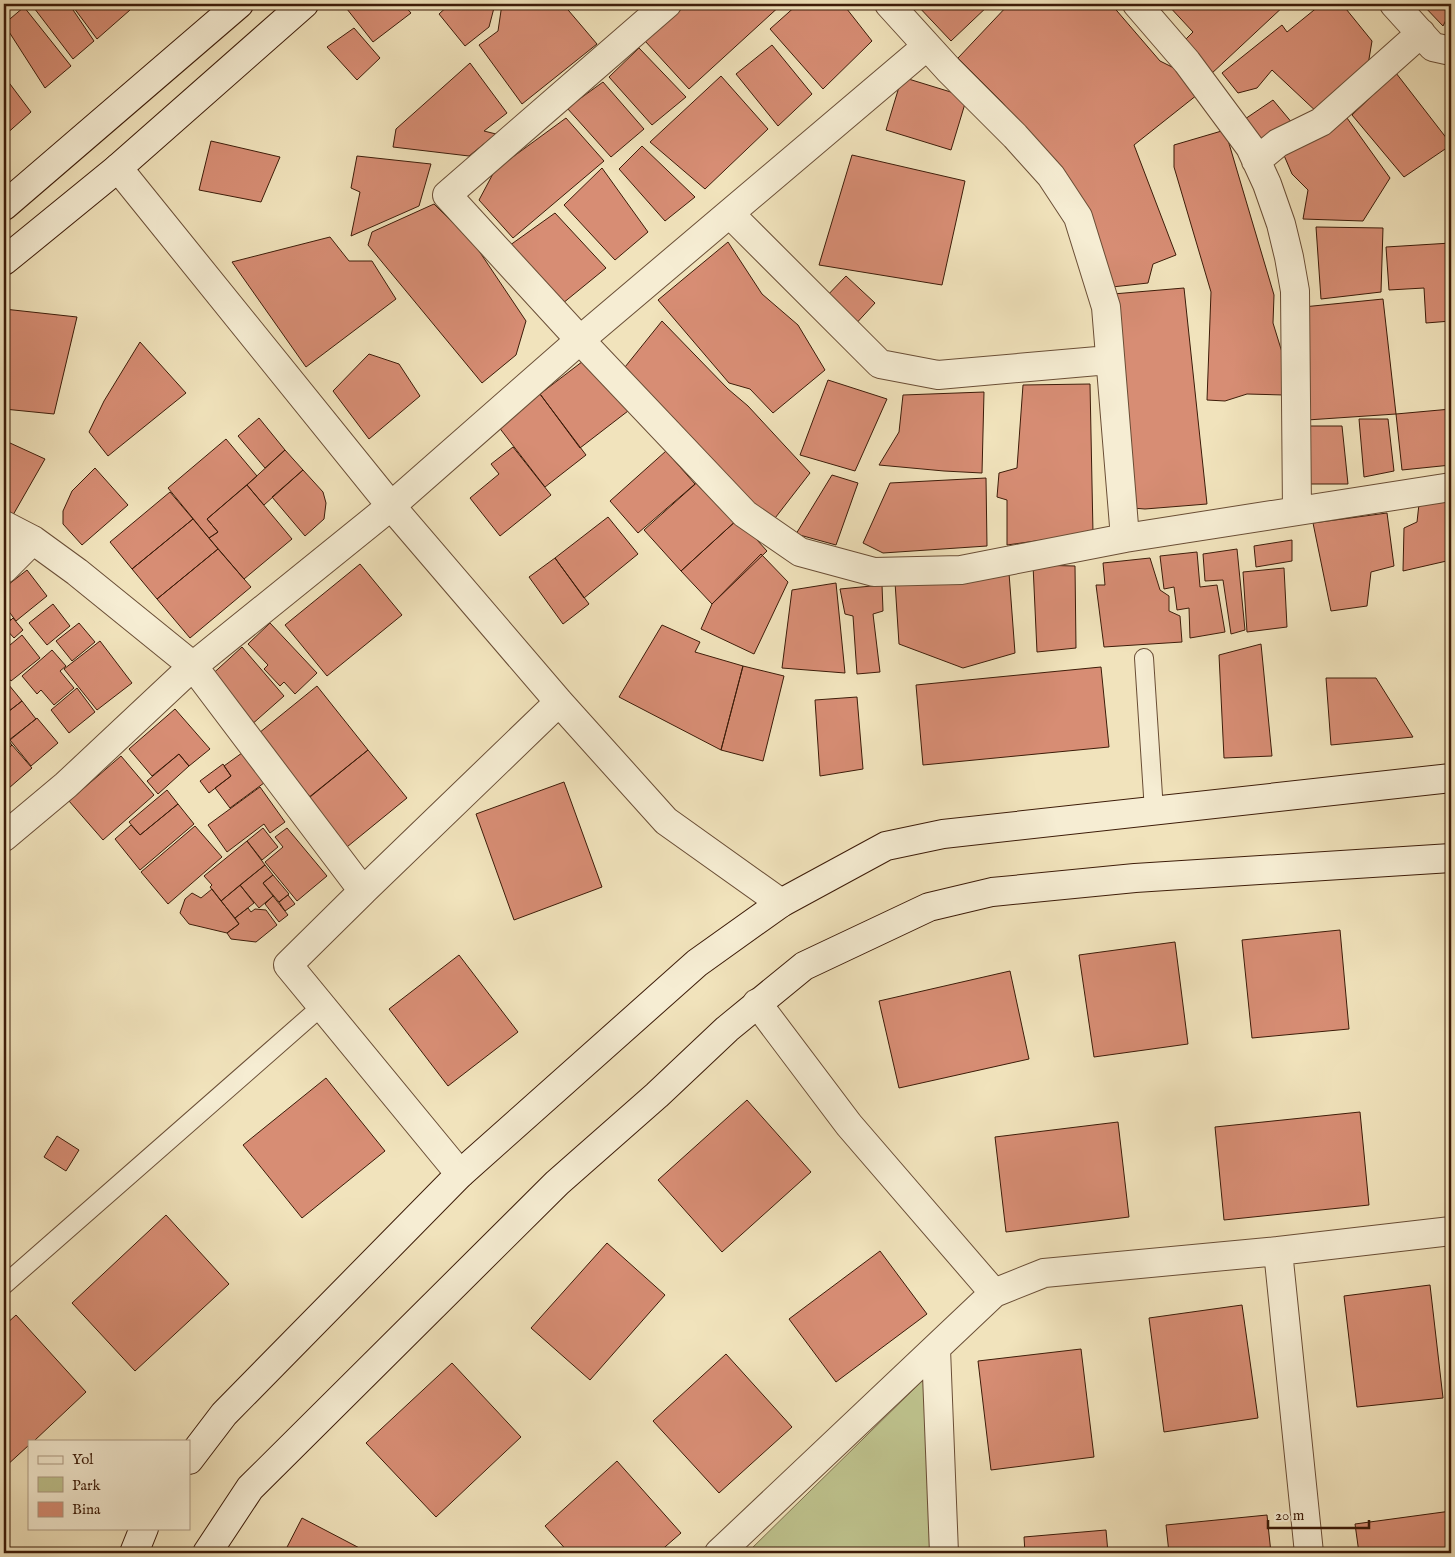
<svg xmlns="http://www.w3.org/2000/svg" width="1455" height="1557" viewBox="0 0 1455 1557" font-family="'IM FELL English',serif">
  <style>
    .green { fill: #bec28d; stroke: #7e6f4b }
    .building { fill: #d78d74; stroke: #3d1c09 }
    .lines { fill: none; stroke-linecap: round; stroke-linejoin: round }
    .lane-casing { stroke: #6a4e36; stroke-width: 20 }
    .street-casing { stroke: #6a4e36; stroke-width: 30 }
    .secondary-casing { stroke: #3d1c09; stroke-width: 30 }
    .lane { stroke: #f6edd3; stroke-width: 18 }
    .street { stroke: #f6edd3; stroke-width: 28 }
    .secondary { stroke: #f6edd3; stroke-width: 28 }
  </style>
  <rect width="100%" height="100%" fill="#f1e3bc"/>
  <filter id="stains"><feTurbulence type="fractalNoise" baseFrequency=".004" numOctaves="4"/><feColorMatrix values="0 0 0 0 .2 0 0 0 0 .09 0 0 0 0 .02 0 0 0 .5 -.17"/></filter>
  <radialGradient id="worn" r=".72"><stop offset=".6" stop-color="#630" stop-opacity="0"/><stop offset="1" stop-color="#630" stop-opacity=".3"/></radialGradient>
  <path class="green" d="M 924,1379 L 933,1553 L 747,1553 Z"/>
  <path class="building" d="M 31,4 L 69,4 L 94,41 L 73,59 Z
    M 71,4 L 124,4 L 130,10 L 97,39 Z
    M 343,4 L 403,4 L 411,13 L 373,42 Z
    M 407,4 L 417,4 L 411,9 Z
    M 450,4 L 495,4 L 489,27 L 465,46 L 439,14 Z
    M 502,4 L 563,4 L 597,44 L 522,104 L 479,45 L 498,31 Z
    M 687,4 L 782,4 L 689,89 L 645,41 Z
    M 798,4 L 843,4 L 872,41 L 823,89 L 770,29 Z
    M 916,4 L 990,4 L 951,41 Z
    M 1009,4 L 1111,4 L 1160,61 L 1182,72 L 1202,91 L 1134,145 L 1176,255 L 1153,264 L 1148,283 L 1112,287 L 1084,208 L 1002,102 L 958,58 Z
    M 1167,4 L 1286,4 L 1210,75 L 1181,44 L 1193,32 Z
    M 1318,4 L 1342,4 L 1372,41 L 1368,65 L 1320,115 L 1272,70 L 1257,88 L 1238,93 L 1222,73 L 1282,25 L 1287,32 L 1319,6 Z
    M 1422,4 L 1451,4 L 1451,10 L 1443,26 Z
    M 24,7 L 71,66 L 45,88 L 4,24 Z
    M 354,28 L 380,58 L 357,80 L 327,47 Z
    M 772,45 L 812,94 L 778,126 L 736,74 Z
    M 639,48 L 686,97 L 652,125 L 609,77 Z
    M 470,63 L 507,113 L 484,131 L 496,134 L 469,156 L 393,147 L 396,129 Z
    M 1396,73 L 1451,144 L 1451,145 L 1404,177 L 1352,115 Z
    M 4,76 L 31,112 L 4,136 Z
    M 721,76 L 768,129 L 705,189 L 650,142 Z
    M 902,77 L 967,97 L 951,150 L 886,130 Z
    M 603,82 L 644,129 L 611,157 L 567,108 Z
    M 1273,100 L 1293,124 L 1266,145 L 1245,119 Z
    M 566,118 L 604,161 L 513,238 L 479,200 L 495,170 Z
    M 1347,118 L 1390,178 L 1363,221 L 1303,219 L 1308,190 L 1292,174 L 1280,146 L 1315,138 Z
    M 1225,130 L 1274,295 L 1273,323 L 1285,362 L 1284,395 L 1247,394 L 1225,401 L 1207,400 L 1211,292 L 1174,167 L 1174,145 Z
    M 211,141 L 280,157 L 261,202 L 199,190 Z
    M 642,146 L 695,197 L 665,221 L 619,169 Z
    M 852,155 L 965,181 L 942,285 L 819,265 Z
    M 357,156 L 431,164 L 419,206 L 351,236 L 360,192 L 351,188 Z
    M 602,168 L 648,232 L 615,260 L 564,205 Z
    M 434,204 L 475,245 L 526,321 L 516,355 L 482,383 L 368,245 L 372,232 Z
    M 555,213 L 606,268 L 557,308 L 506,248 Z
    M 1316,227 L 1383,228 L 1381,292 L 1321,299 Z
    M 330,237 L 349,261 L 372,261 L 396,299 L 306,367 L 232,262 Z
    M 728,242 L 762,294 L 798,325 L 825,370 L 773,413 L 750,389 L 729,383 L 658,300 Z
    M 1451,243 L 1451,321 L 1426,323 L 1424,288 L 1389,290 L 1386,247 Z
    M 846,276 L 875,303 L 852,328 L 823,300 Z
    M 1184,288 L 1207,504 L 1145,509 L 1132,508 L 1113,294 Z
    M 1383,299 L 1396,414 L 1307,420 L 1303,307 Z
    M 4,309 L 77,317 L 54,414 L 4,409 Z
    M 662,321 L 728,389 L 748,406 L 810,473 L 772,522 L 625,367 Z
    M 140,342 L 186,393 L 108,456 L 89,432 L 104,401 Z
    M 369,354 L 399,364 L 420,396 L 369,439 L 333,391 Z
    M 587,358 L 628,411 L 580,448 L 540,394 Z
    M 828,380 L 887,399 L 855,471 L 800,455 Z
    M 1090,384 L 1093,533 L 1007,545 L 1007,500 L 997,497 L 999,473 L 1017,468 L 1023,385 Z
    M 984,392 L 982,473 L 944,471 L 879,465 L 899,432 L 903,395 Z
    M 540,394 L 586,455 L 545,487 L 498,426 Z
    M 1451,409 L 1451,465 L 1402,470 L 1396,414 Z
    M 259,418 L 285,450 L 265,468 L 238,436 Z
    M 1359,419 L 1388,419 L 1394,471 L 1364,477 Z
    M 1302,426 L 1342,426 L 1348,484 L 1302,484 Z
    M 226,439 L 257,476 L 207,519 L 218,532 L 209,538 L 168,488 Z
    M 10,443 L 45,459 L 13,515 L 4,509 L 4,450 Z
    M 513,447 L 551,495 L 500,536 L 470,498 L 499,474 L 491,464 Z
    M 285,450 L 303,470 L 264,505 L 247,485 Z
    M 666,451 L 695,484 L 638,533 L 610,501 Z
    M 95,468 L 128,505 L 82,545 L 63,524 L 63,511 L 72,491 Z
    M 303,470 L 323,492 L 326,503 L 324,519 L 305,536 L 272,497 Z
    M 832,475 L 858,483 L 836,545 L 796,534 Z
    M 702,478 L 738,519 L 681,571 L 644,530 Z
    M 986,478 L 987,546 L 883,553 L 863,543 L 890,483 Z
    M 247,485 L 292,539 L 244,579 L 209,538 L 218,532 L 207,519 Z
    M 170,492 L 193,519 L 132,569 L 110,542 Z
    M 1451,502 L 1451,560 L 1403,571 L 1404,528 L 1417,522 L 1419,504 Z
    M 1387,513 L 1394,566 L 1371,572 L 1367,606 L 1331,611 L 1313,523 Z
    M 608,517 L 638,554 L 584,598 L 555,558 Z
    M 193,519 L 218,549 L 157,599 L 132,569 Z
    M 738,519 L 767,551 L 712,604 L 681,571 Z
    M 1292,540 L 1292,561 L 1256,567 L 1254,546 Z
    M 218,549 L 251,587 L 190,638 L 157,599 Z
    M 1237,549 L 1245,630 L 1231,634 L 1223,580 L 1205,581 L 1203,554 Z
    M 1197,552 L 1200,587 L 1217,585 L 1225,632 L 1190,638 L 1189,608 L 1177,610 L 1174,587 L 1164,589 L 1160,556 Z
    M 761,554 L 788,582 L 754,654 L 701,629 L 712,604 Z
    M 555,558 L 589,604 L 563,624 L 529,577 Z
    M 1150,558 L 1160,590 L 1169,596 L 1169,611 L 1180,616 L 1182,642 L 1104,647 L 1096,585 L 1105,585 L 1103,563 Z
    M 360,564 L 402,615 L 327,676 L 285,625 Z
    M 1033,565 L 1075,566 L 1076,648 L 1037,652 Z
    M 1284,568 L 1287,627 L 1247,632 L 1243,572 Z
    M 27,570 L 47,596 L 16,621 L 4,605 L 4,588 Z
    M 1009,573 L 1015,653 L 963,668 L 899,644 L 895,582 Z
    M 836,583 L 845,673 L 782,668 L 792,590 Z
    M 882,585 L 883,611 L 873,614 L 880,672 L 857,674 L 853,616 L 845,614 L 840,589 Z
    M 53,604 L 70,626 L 47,645 L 29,623 Z
    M 4,612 L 11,620 L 4,627 Z
    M 13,618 L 23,630 L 14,638 L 4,627 Z
    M 79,623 L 95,642 L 72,661 L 56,641 Z
    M 270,623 L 317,673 L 295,694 L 284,682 L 280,686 L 264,669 L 268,665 L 248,644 Z
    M 662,625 L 700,642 L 695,652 L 743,666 L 721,750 L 619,697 Z
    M 22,635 L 40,658 L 11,681 L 4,672 L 4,650 Z
    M 100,641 L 132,683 L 97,710 L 64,669 Z
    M 1261,644 L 1272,756 L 1224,758 L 1219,655 Z
    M 242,647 L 284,696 L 250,726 L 207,679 Z
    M 52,650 L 66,666 L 60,671 L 74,688 L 54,705 L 41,690 L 37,694 L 22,676 Z
    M 743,666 L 784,676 L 763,761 L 721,750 Z
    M 1101,667 L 1109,747 L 923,765 L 916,685 Z
    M 1326,678 L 1376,678 L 1413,737 L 1331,745 Z
    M 4,679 L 22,701 L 4,715 Z
    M 317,686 L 368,750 L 310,797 L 259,733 Z
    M 77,688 L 95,712 L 69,733 L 51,710 Z
    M 857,697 L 863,769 L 820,776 L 815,700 Z
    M 22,701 L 36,719 L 9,740 L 4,734 L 4,715 Z
    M 175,709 L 210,749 L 189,766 L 179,754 L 152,776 L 129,749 Z
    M 37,718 L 58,743 L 31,766 L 10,740 Z
    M 4,735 L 12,745 L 4,753 Z
    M 12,745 L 32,768 L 9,788 L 4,782 L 4,753 Z
    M 246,750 L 268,780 L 230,808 L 215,788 L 231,776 L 224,766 Z
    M 368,750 L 407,798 L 342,851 L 303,802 Z
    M 179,754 L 189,766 L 158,794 L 147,781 Z
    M 121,756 L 154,795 L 103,840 L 69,801 Z
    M 223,764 L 231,776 L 209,793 L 200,781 Z
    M 564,782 L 602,887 L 514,920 L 476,814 Z
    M 260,787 L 285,822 L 270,833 L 264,824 L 227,852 L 208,825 Z
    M 167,790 L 178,804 L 140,835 L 129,822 Z
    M 178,804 L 194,824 L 140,870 L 115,839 L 131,825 L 140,835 Z
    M 195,826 L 222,857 L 168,904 L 141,872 Z
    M 263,828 L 278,847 L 262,860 L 247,841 Z
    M 287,828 L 327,876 L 297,901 L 265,862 L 283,847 L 275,837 Z
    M 247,841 L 265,865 L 221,901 L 210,887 L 212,885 L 204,876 Z
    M 265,865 L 273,875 L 263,883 L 273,896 L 259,908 L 240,885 Z
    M 273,875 L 289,894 L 279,902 L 263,883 Z
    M 240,885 L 254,903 L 235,918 L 221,901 Z
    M 212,889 L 239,924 L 227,933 L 189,924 L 180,913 L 185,899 L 192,893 L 201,898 Z
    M 288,895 L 295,904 L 285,911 L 279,902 Z
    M 273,896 L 288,915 L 279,922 L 265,904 Z
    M 248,908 L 251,912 L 255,909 L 266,910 L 277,925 L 256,942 L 231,939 L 227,933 L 239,924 L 235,918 Z
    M 1340,930 L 1349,1029 L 1252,1038 L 1242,940 Z
    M 1175,942 L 1188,1044 L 1094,1057 L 1079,955 Z
    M 459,955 L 518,1032 L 448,1086 L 389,1009 Z
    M 1010,971 L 1029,1059 L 899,1088 L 879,1001 Z
    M 326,1078 L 385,1151 L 302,1218 L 243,1145 Z
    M 747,1100 L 811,1172 L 722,1252 L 658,1180 Z
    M 1360,1112 L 1369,1205 L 1224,1220 L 1215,1127 Z
    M 1118,1122 L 1129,1217 L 1006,1232 L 995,1137 Z
    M 57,1136 L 79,1150 L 66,1171 L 44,1157 Z
    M 166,1215 L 229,1284 L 135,1371 L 72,1303 Z
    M 607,1243 L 665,1295 L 590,1380 L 531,1328 Z
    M 880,1251 L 927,1314 L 836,1382 L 789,1319 Z
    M 1430,1285 L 1443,1398 L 1357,1407 L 1344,1296 Z
    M 1242,1305 L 1258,1418 L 1164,1432 L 1149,1318 Z
    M 16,1315 L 86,1392 L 34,1441 L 29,1441 L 29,1445 L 5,1467 L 4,1465 L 4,1326 Z
    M 1081,1349 L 1094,1457 L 991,1470 L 978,1361 Z
    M 726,1354 L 792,1427 L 719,1493 L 653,1421 Z
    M 452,1363 L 521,1437 L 436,1517 L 366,1443 Z
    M 617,1461 L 681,1533 L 658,1553 L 569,1553 L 545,1526 Z
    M 1451,1511 L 1451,1553 L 1359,1553 L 1355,1524 Z
    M 1267,1515 L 1271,1553 L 1169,1553 L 1166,1525 Z
    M 302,1518 L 369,1553 L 284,1553 Z
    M 1106,1530 L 1108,1553 L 1025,1553 L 1024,1537 Z"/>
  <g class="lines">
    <g class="lane-casing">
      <path id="lane" d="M 1144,658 L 1154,811
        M 4,1285 L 322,1006"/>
    </g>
    <g class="street-casing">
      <path id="street" d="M 667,4 L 447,195 L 580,340 L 745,514 L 800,552 L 874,572 L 961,570 L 1125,538 L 1451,487
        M 889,4 L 949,70 L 1015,136 L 1051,176 L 1078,217 L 1106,307 L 1125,538
        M 1137,4 L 1187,62 L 1250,147 L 1267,184 L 1281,224 L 1289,257 L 1295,291 L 1297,510
        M 1394,4 L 1433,47 L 1451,51
        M 1256,161 L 1278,143 L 1321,122 L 1421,33
        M 118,168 L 391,506 L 559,702 L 666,821 L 781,903
        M 730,214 L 880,364 L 938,375 L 1109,360
        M 4,525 L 33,540 L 77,572 L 193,666 L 363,891 L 288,965 L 460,1174
        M 4,569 L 33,540
        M 4,837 L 66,785 L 193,666 L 391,506 L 580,340 L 927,46
        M 363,891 L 559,702
        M 757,1003 L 849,1125 L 994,1293
        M 1278,1251 L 1309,1553
        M 936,1349 L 944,1553
        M 719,1553 L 994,1293 L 1044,1273 L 1278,1251 L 1451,1231"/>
    </g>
    <g class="secondary-casing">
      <path id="secondary" d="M 4,206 L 239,4
        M 4,261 L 118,168 L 304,4
        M 189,1460 L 224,1414 L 460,1174 L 697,963 L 781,903 L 886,846 L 943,834 L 1451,778
        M 134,1553 L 144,1528
        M 207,1553 L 250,1488 L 557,1183 L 657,1095 L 727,1029 L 804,966 L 929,907 L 992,892 L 1135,878 L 1451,858"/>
    </g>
    <use href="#lane" class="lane"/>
    <use href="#street" class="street"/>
    <use href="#secondary" class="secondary"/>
  </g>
  <rect width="1455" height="1557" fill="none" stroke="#f1e3bc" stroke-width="20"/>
  <rect x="5" y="5" width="1445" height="1547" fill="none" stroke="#3d1c09" stroke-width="2.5"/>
  <rect x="10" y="10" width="1435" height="1537" fill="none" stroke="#3d1c09"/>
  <rect x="28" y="1440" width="162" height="90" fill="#f6edd3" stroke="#ac9982"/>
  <rect x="38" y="1456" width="25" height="8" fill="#f6edd3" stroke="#ac9982"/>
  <text x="72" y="1464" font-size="15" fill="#3d1c09">Yol</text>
  <rect x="38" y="1477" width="25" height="15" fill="#bec28d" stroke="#ac9982"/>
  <text x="72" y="1490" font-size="15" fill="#3d1c09">Park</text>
  <rect x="38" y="1502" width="25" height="15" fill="#d78d74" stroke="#ac9982"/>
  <text x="72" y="1514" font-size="15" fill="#3d1c09">Bina</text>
  <path d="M1268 1520v8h101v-8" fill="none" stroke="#3d1c09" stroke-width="2.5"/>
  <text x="1275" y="1520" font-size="15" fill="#3d1c09" stroke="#f6edd3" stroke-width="4" paint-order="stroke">20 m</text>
  <rect width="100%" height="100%" filter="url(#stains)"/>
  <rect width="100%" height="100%" fill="url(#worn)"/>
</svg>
